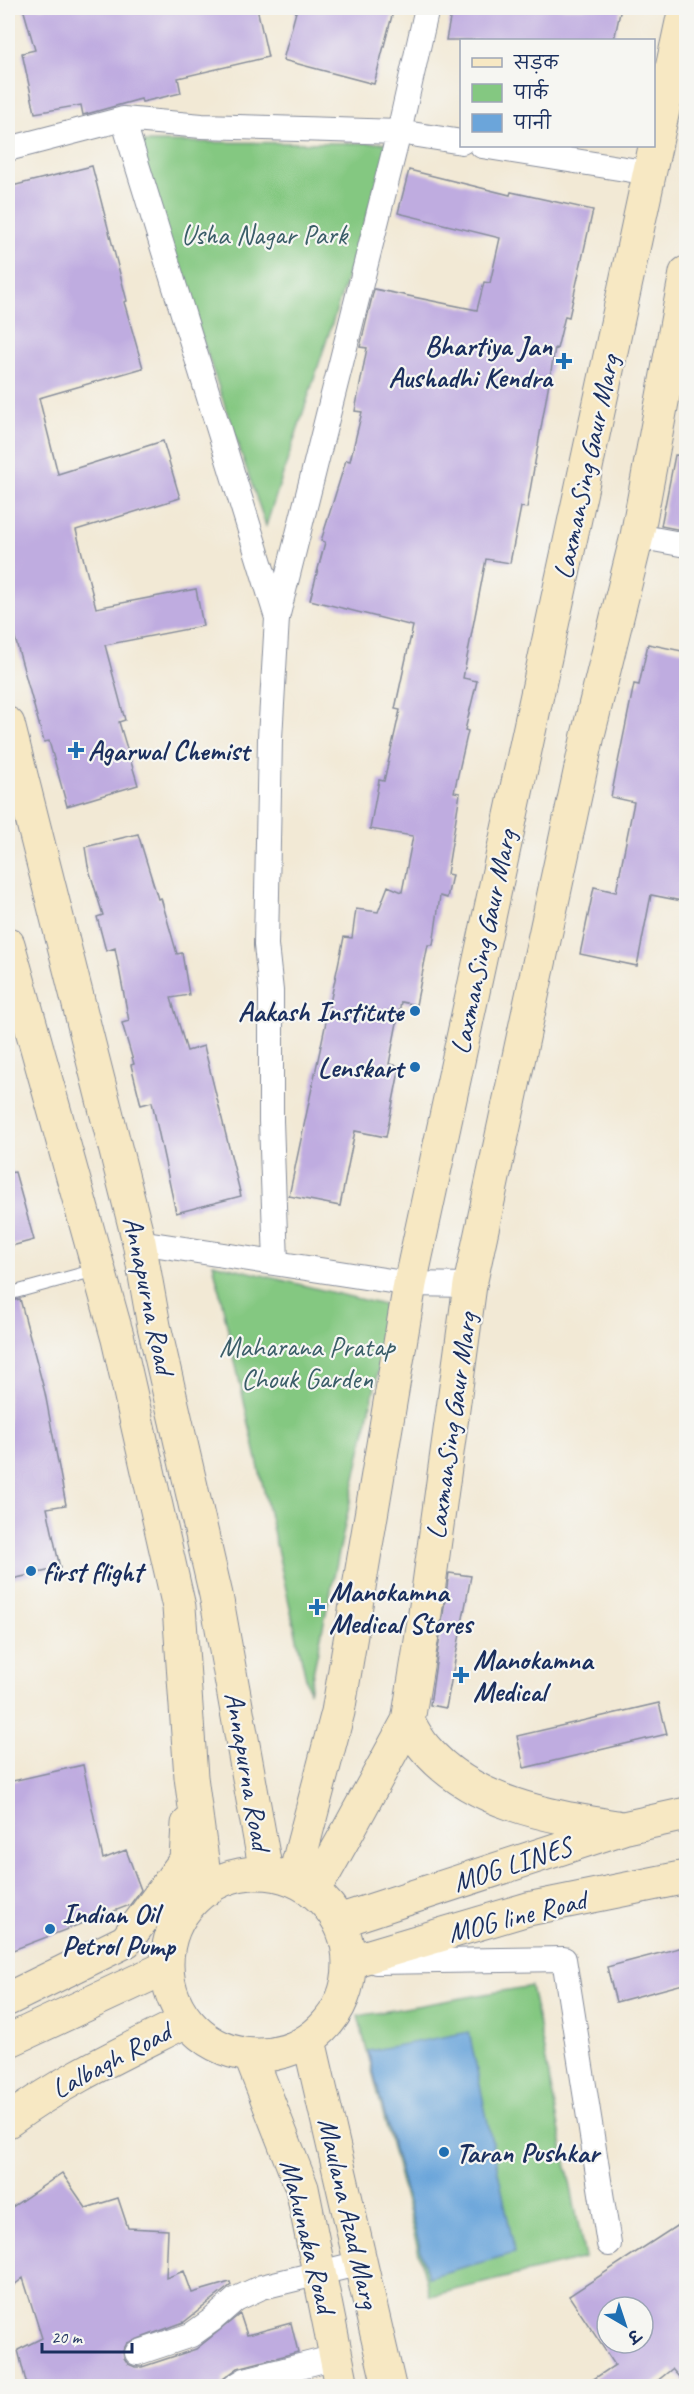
<svg xmlns="http://www.w3.org/2000/svg" width="694" height="2394" viewBox="0 0 694 2394" font-family="Caveat,'Playpen Sans Deva',sans-serif">
  <style>
    .green { fill: #84c881; stroke: #507c70; stroke-width: 1.5 }
    .water { fill: #6ba5da; stroke: #436a9c; stroke-width: 1.5 }
    .building { fill: #bface0; fill-rule: evenodd }
    .lines { fill: none; stroke-linecap: round; stroke-linejoin: round }
    .lane-casing { stroke: #868c9a; stroke-width: 14 }
    .street-casing { stroke: #868c9a; stroke-width: 26 }
    .secondary-casing { stroke: #868c9a; stroke-width: 35 }
    .lane { stroke: #fff; stroke-width: 12 }
    .street { stroke: #fff; stroke-width: 24 }
    .secondary { stroke: #f7e8c3; stroke-width: 33 }
    .poi-dot { fill: #1f6fb2; stroke: #f6f6f2; stroke-width: 2 }
    .labels { text-anchor: middle; dominant-baseline: central; stroke-width: 4.5; stroke-linejoin: round; paint-order: stroke }
    .park-label { font-size: 28px; fill: #3a5d68; stroke: #f6f6f2 }
    .poi-label { font-size: 28px; font-weight: bold; fill: #1b2f5e; stroke: #f6f6f2; text-anchor: start }
    .street-label { font-size: 28px; fill: #1b2f5e; stroke: #f6f6f2 }
  </style>
  <rect width="100%" height="100%" fill="#f6f6f2"/>
  <filter id="ink" filterUnits="userSpaceOnUse"><feTurbulence type="fractalNoise" baseFrequency=".0167" numOctaves="2"/><feDisplacementMap in="SourceGraphic" scale="12" xChannelSelector="R" yChannelSelector="G"/><feConvolveMatrix kernelMatrix="1 2 1 2 8 2 1 2 1" color-interpolation-filters="sRGB"/></filter>
  <filter id="wash" filterUnits="userSpaceOnUse"><feTurbulence type="fractalNoise" baseFrequency=".008" numOctaves="4" result="noise"/><feDisplacementMap in="SourceGraphic" scale="24" xChannelSelector="R" yChannelSelector="G"/><feGaussianBlur stdDeviation="1.35" result="paint"/><feColorMatrix in="noise" values="0 0 0 0 0 0 0 0 0 0 0 0 0 0 0 0 0 1.4 0 .05"/><feComposite in="paint" operator="in"/></filter>
  <g filter="url(#wash)">
    <rect width="100%" height="100%" fill="#f2e9d5"/>
    <path class="green" d="M 135,142 L 391,143 L 266,526 Z
      M 213,1263 L 392,1307 L 309,1692 Z
      M 531,1986 L 585,2258 L 430,2296 L 358,2016 Z"/>
    <path class="water" d="M 469,2032 L 515,2253 L 428,2277 L 368,2051 Z"/>
    <g id="blocks">
      <path class="building" d="M 23,8 L 257,8 L 268,57 L 178,78 L 181,93 L 142,102 L 141,99 L 83,115 L 81,105 L 35,113 L 22,53 L 35,50 Z
        M 297,8 L 394,8 L 374,84 L 283,60 Z
        M 452,8 L 621,8 L 614,40 L 446,40 Z
        M 92,166 L 127,301 L 124,302 L 143,368 L 39,398 L 58,474 L 163,441 L 180,498 L 76,530 L 96,608 L 196,589 L 203,626 L 105,645 L 125,720 L 119,722 L 138,785 L 67,806 L 49,741 L 44,742 L 8,613 L 8,187 Z
        M 409,170 L 510,195 L 511,192 L 593,210 L 569,317 L 565,316 L 557,349 L 555,348 L 527,508 L 521,507 L 510,563 L 486,559 L 463,678 L 477,681 L 465,730 L 468,731 L 454,792 L 460,793 L 447,874 L 452,875 L 447,898 L 440,896 L 433,945 L 428,945 L 416,1005 L 401,1002 L 389,1064 L 400,1066 L 386,1137 L 355,1131 L 340,1206 L 289,1196 L 344,937 L 352,938 L 356,909 L 378,912 L 388,886 L 402,892 L 413,836 L 370,829 L 379,780 L 384,781 L 400,710 L 395,709 L 413,626 L 310,600 L 325,542 L 321,541 L 346,460 L 350,461 L 362,412 L 355,411 L 367,348 L 360,347 L 374,289 L 477,310 L 484,282 L 490,283 L 500,238 L 398,213 Z
        M 675,455 L 687,456 L 687,531 L 661,526 Z
        M 648,644 L 687,652 L 687,902 L 651,895 L 637,966 L 580,954 L 594,887 L 616,892 L 634,802 L 611,797 L 634,684 L 639,685 Z
        M 138,834 L 158,899 L 161,898 L 177,954 L 182,953 L 189,995 L 171,998 L 187,1051 L 204,1046 L 241,1196 L 176,1213 L 152,1102 L 141,1105 L 131,1065 L 134,1064 L 122,1023 L 129,1021 L 115,948 L 106,951 L 97,917 L 103,915 L 88,866 L 85,847 Z
        M 15,1172 L 34,1240 L 8,1247 L 8,1173 Z
        M 20,1299 L 45,1393 L 66,1505 L 47,1508 L 60,1568 L 8,1580 L 8,1302 Z
        M 449,1573 L 471,1576 L 446,1708 L 430,1705 Z
        M 659,1703 L 667,1734 L 524,1768 L 517,1736 Z
        M 83,1765 L 103,1859 L 126,1850 L 141,1890 L 130,1905 L 8,1952 L 8,1782 Z
        M 687,1946 L 687,1983 L 616,2002 L 607,1967 Z
        M 62,2173 L 86,2208 L 118,2198 L 128,2228 L 168,2230 L 166,2278 L 184,2271 L 192,2293 L 230,2282 L 231,2285 L 184,2322 L 127,2343 L 123,2351 L 124,2358 L 128,2364 L 135,2367 L 142,2367 L 196,2349 L 240,2314 L 247,2335 L 291,2323 L 298,2352 L 238,2368 L 223,2379 L 221,2386 L 27,2386 L 18,2350 L 42,2338 L 23,2278 L 8,2290 L 8,2210 Z
        M 687,2219 L 687,2386 L 672,2369 L 651,2386 L 583,2386 L 615,2365 L 569,2296 ZM 607,2307 L 643,2307 L 643,2343 L 607,2343 Z"/>
    </g>
  </g>
  <g filter="url(#ink)">
    <use href="#blocks" fill-opacity="0" stroke="#868c9a" stroke-width="1.5"/>
    <g class="lines">
      <g class="lane-casing">
        <path id="lane" d="M 8,1294 L 96,1270"/>
      </g>
      <g class="street-casing">
        <path id="street" d="M 123,119 L 277,618
          M 482,146 L 650,173
          M 8,149 L 123,119 L 202,126 L 399,132 L 462,142
          M 637,536 L 686,545
          M 139,1242 L 410,1284 L 470,1285
          M 276,1263 L 271,1121 L 271,991 L 266,945 L 270,738 L 277,618 L 399,132 L 427,8
          M 376,1962 L 564,1959 L 609,2244
          M 137,2353 L 191,2335 L 212,2320 L 236,2299 L 262,2287 L 361,2263
          M 235,2386 L 245,2380 L 336,2357"/>
      </g>
      <g class="secondary-casing">
        <path id="secondary" d="M 8,724 L 139,1242 L 154,1326 L 216,1595 L 266,1872
          M 8,944 L 118,1339 L 179,1607 L 191,1777 L 206,1890
          M 408,1721 C 413,1730 418,1740 425,1748 C 472,1804 549,1816 617,1827
          M167 1964a91 91 0 1 1 182 0a91 91 0 1 1-182 0Z
          M 294,1879 L 338,1712 L 410,1284 L 685,8
          M 311,1890 L 325,1872 L 348,1831 L 408,1721 L 422,1635 L 470,1285 L 588,735 L 637,536 L 686,273
          M 339,1921 L 623,1828 L 686,1814
          M 349,1962 L 528,1909 L 686,1877
          M 8,1999 L 126,1941 L 186,1860 L 188,1824
          M 309,2040 L 389,2386
          M 8,2041 L 167,1967
          M 250,2055 L 302,2188 L 342,2386
          M 8,2121 C 63,2080 125,2052 186,2021"/>
      </g>
      <use href="#lane" class="lane"/>
      <use href="#street" class="street"/>
      <use href="#secondary" class="secondary"/>
    </g>
  </g>
  <g class="poi-dot">
    <path d="M561 352h6v6h6v6h-6v6h-6v-6h-6v-6h6z"/>
    <path d="M73 741h6v6h6v6h-6v6h-6v-6h-6v-6h6z"/>
    <circle cx="415" cy="1011" r="6"/>
    <circle cx="415" cy="1067" r="6"/>
    <circle cx="31" cy="1571" r="6"/>
    <path d="M314 1598h6v6h6v6h-6v6h-6v-6h-6v-6h6z"/>
    <path d="M458 1666h6v6h6v6h-6v6h-6v-6h-6v-6h6z"/>
    <circle cx="50" cy="1929" r="6"/>
    <circle cx="444" cy="2152" r="6"/>
  </g>
  <g class="labels">
    <g class="park-label">
      <text x="264" y="234">Usha Nagar Park</text>
      <text x="307" y="1346">Maharana Pratap<tspan x="307" dy="32">Chouk Garden</tspan></text>
    </g>
    <g class="poi-label">
      <text x="552" y="345" text-anchor="end">Bhartiya Jan<tspan x="552" dy="32">Aushadhi Kendra</tspan></text>
      <text x="88" y="750">Agarwal Chemist</text>
      <text x="403" y="1011" text-anchor="end">Aakash Institute</text>
      <text x="403" y="1067" text-anchor="end">Lenskart</text>
      <text x="43" y="1571">first flight</text>
      <text x="329" y="1591">Manokamna<tspan x="329" dy="32">Medical Stores</tspan></text>
      <text x="473" y="1659">Manokamna<tspan x="473" dy="32">Medical</tspan></text>
      <text x="62" y="1913">Indian Oil<tspan x="62" dy="32">Petrol Pump</tspan></text>
      <text x="456" y="2152">Taran Pushkar</text>
    </g>
    <g class="street-label">
      <text transform="translate(586 467) rotate(-78)">LaxmanSing Gaur Marg</text>
      <text transform="translate(483 942) rotate(-78)">LaxmanSing Gaur Marg</text>
      <text transform="translate(149 1295) rotate(78)">Annapurna Road</text>
      <text transform="translate(451 1426) rotate(-82)">LaxmanSing Gaur Marg</text>
      <text transform="translate(248 1771) rotate(80)">Annapurna Road</text>
      <text transform="translate(512 1864) rotate(-18)">MOG LINES</text>
      <text transform="translate(517 1916) rotate(-14)">MOG line Road</text>
      <text transform="translate(111 2060) rotate(-28)">Lalbagh Road</text>
      <text transform="translate(349 2213) rotate(77)">Maulana Azad Marg</text>
      <text transform="translate(308 2236) rotate(76)">Mahunaka Road</text>
    </g>
  </g>
  <rect width="694" height="2394" fill="none" stroke="#f6f6f2" stroke-width="30"/>
  <rect x="460" y="39" width="195" height="108" fill="#f6f6f2" stroke="#9ea6b7" stroke-width="1.5"/>
  <rect x="472" y="58" width="30" height="9" fill="#f7e8c3" stroke="#9ea6b7" stroke-width="1.5"/>
  <text x="514" y="69" font-size="18" fill="#1b2f5e">सड़क</text>
  <rect x="472" y="84" width="30" height="18" fill="#84c881" stroke="#9ea6b7" stroke-width="1.5"/>
  <text x="514" y="99" font-size="18" fill="#1b2f5e">पार्क</text>
  <rect x="472" y="114" width="30" height="18" fill="#6ba5da" stroke="#9ea6b7" stroke-width="1.5"/>
  <text x="514" y="129" font-size="18" fill="#1b2f5e">पानी</text>
  <g transform="translate(625 2325) rotate(141)"><circle r="28" fill="#f6f6f2" stroke="#9ea6b7" stroke-width="1.5"/>
  <path d="M0-4.5L10 22L0 15L-10 22Z" fill="#1f6fb2"/>
  <text y="-9" font-size="16" font-weight="bold" text-anchor="middle" fill="#1b2f5e">उ</text>
  </g>
  <path d="M42 2343v9h90v-9" fill="none" stroke="#1b2f5e" stroke-width="3"/>
  <text x="51" y="2343" font-size="18" fill="#1b2f5e" stroke="#f6f6f2" stroke-width="4.5" paint-order="stroke">20 m</text>
</svg>
